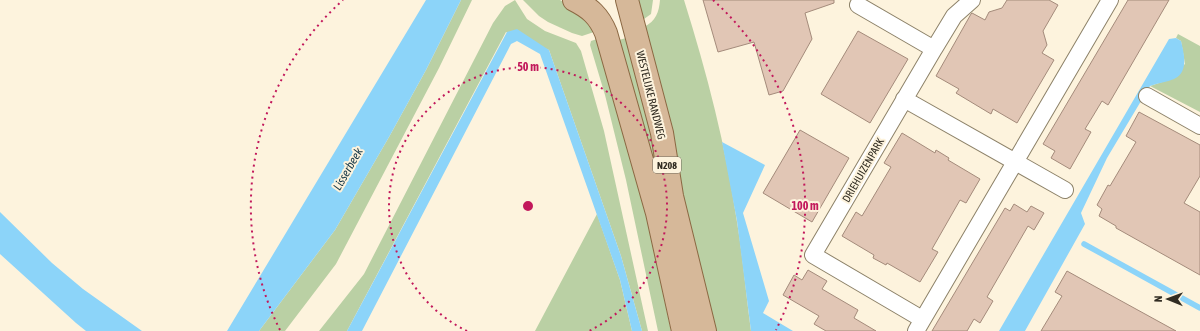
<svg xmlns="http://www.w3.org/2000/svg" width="1200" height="331" viewBox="0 0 1200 331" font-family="'Asap Condensed',sans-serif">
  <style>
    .green { fill: #bad0a4 }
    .water { fill: #8cd4f9 }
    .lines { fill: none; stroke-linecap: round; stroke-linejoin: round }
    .stream { stroke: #8cd4f9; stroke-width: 5.5 }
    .building { fill: #e1c6b5; stroke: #a48b7b }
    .street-casing { stroke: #8d8269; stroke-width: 18 }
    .primary-casing { stroke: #8b6843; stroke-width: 24 }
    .street { stroke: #fff; stroke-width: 16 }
    .primary { stroke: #d6b899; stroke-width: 22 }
    .ring { fill: none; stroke: #c2185b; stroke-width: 2; stroke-dasharray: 2 4 }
    .labels { text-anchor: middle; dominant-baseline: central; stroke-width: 4; stroke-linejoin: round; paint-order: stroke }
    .shield { fill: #fdf3dd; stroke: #6e685a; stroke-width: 1 }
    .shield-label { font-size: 10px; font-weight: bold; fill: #312c22 }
    .street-label { font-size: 11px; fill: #312c22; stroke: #fdf3dd }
    .water-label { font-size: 12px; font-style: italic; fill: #153646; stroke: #fdf3dd }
    .centre { fill: #c2185b; stroke: #fdf3dd; stroke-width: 2 }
    .ring-label { font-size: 12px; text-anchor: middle; font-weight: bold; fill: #c2185b; stroke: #fdf3dd; stroke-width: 4; stroke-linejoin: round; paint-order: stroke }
  </style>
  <rect width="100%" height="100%" fill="#fdf3dd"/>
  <path class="green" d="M 461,0 L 472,0 L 439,68 L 336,264 L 285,331 L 259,331 L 335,230 L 389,137 L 426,70 Z
    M 515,0 L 527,19 L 545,31 L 576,43 L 581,51 L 604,131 L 648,331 L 642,331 L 621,256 L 549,50 L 506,32 L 347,331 L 319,331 L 364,274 L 493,23 L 505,6 Z
    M 523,0 L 560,0 L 577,10 L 597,31 L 582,36 L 572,33 L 548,22 L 539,16 Z
    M 638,0 L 653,0 L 651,14 L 644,19 L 638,21 Z
    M 660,0 L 684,0 C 707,73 726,147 737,222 C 743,258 746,295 751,331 L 715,331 L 699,272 L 644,27 C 656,21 659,12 660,0 Z
    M 1178,34 L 1200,46 L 1200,112 L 1150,86 L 1165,81 L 1185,64 L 1181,41 L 1176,38 Z
    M 630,37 L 702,331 L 692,331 L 615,41 Z
    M 600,38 L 636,165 L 671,331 L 658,331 L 626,180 L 605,95 L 590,45 L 591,41 Z
    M 597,214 L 620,280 L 632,331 L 535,331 Z"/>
  <path class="water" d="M 426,0 L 461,0 L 426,70 L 389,137 L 335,230 L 259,331 L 227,331 Z
    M 517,29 L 549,50 L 621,256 L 642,331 L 632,331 L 620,280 L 540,54 L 517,41 L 511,44 L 362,331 L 347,331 L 507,32 Z
    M 1176,38 L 1181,41 C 1184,53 1189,72 1174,79 C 1167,82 1158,83 1150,86 L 1107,158 L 1081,213 L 1085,224 L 1025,331 L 999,331 L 1169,39 Z
    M 722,142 L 765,165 L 743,213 L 769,301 L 763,313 L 793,331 L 751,331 L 737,221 Z
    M 0,212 L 52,263 L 83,289 L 142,331 L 86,331 L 76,323 L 0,254 Z"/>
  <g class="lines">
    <path class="stream" d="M 1084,244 L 1200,308"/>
  </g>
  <path class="building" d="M 703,0 L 834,0 L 834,3 L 805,13 L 812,39 L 783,91 L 769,95 L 754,42 L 718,52 Z
    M 1007,0 L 1049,0 L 1058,5 L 1043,31 L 1047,45 L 1042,53 L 1054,60 L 1017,123 L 993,109 L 991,114 L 956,93 L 959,89 L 936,76 L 971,14 L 972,13 L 985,20 L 989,12 L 1002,8 Z
    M 1128,0 L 1169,0 L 1108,105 L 1102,101 L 1093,116 L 1085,129 L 1091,132 L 1070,169 L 1051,158 L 1055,151 L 1043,144 Z
    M 858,31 L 908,59 L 870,123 L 821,94 Z
    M 1139,112 L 1200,145 L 1200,176 L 1184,203 L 1200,212 L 1200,275 L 1116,228 L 1116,226 L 1099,216 L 1102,209 L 1097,205 L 1108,185 L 1110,186 L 1136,142 L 1126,136 Z
    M 800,130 L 849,158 L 812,222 L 763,193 Z
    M 902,133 L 935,153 L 936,150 L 949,158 L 948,160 L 980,179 L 966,203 L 960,200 L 932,249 L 938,252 L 920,282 L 887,263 L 886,265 L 873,258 L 874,255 L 842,236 L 856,212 L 862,216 L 891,167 L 884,163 Z
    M 1014,204 L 1027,212 L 1031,206 L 1044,213 L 1034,230 L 1028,226 L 987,297 L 993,301 L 980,323 L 974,319 L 967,331 L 932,331 L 1005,208 L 1010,211 Z
    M 808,270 L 827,281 L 822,289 L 858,310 L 854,318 L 876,331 L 826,331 L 814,324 L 819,316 L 783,295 L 794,275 L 802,280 Z
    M 1067,271 L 1094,286 L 1176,331 L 1041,331 L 1062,296 L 1055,292 Z"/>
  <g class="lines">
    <g class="street-casing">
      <path id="street" d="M 858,5 L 934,49 L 813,255 L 922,319
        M 934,49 L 954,16 L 972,0
        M 1147,96 L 1200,126
        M 904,99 L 1065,190
        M 916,331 L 1110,0"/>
    </g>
    <g class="primary-casing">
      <path id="primary" d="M 574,0 C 590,8 599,16 606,33 L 657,213 L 683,331
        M 627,0 L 662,133 L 672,196 L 705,331"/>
    </g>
    <use href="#street" class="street"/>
    <use href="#primary" class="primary"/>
  </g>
  <g class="ring">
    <path d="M467 331A139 139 0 1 1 589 331"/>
    <path d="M280 330A277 277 0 0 1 343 0M713 0A277 277 0 0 1 776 330"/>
  </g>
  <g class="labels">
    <rect class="shield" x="653" y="157" width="28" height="16" rx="3"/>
    <g class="shield-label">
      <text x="667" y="165">N208</text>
    </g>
    <g class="street-label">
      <text transform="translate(651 95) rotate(76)">WESTELIJKE RANDWEG</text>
      <text transform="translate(863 170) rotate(-60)">DRIEHUIZENPARK</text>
    </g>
    <g class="water-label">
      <text transform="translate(348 169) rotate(-60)">Lisserbeek</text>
    </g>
  </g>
  <circle cx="528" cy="206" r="6" class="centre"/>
  <g class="ring-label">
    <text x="528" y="71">50 m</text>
    <text x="805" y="210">100 m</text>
  </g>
  <g transform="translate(1168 299) rotate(271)" stroke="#fdf3dd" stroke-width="3" paint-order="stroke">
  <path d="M0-3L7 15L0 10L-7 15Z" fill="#312c22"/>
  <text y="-6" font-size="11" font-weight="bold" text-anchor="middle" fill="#312c22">N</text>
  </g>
</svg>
